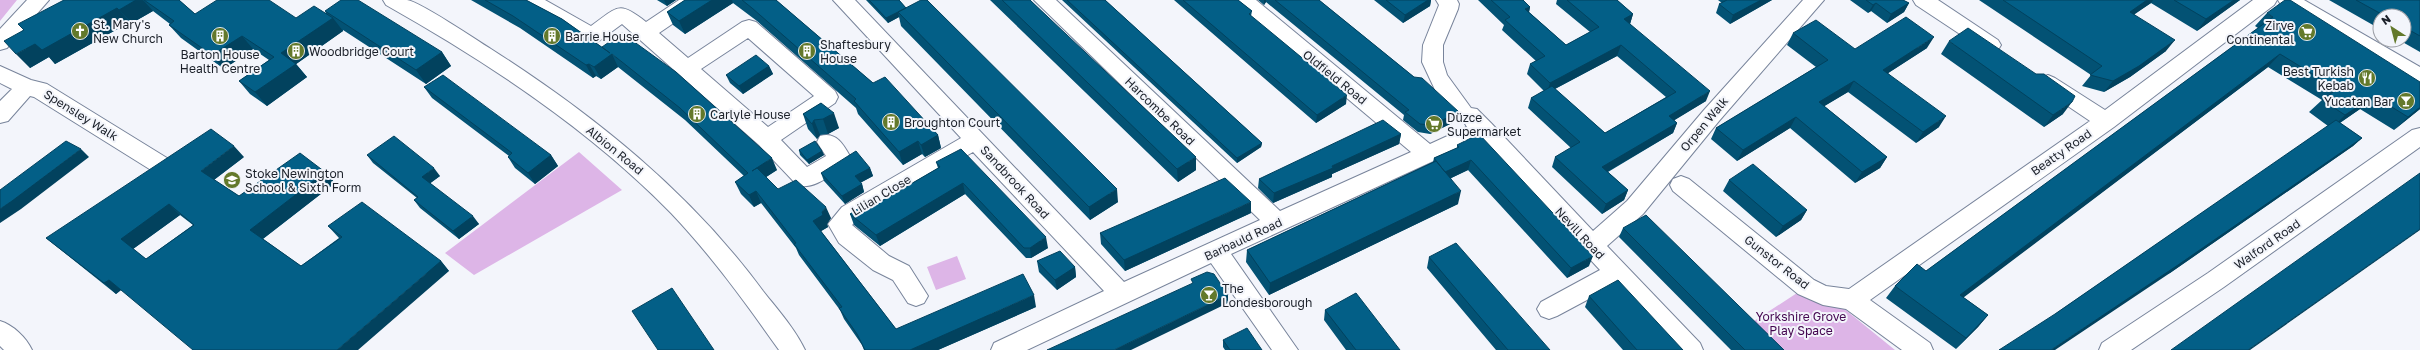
<svg xmlns="http://www.w3.org/2000/svg" width="2420" height="350" viewBox="0 0 2420 350" font-family="'Golos Text',sans-serif">
  <style>
    .green { fill: #ddb5e7 }
    .lines { fill: none; stroke-linecap: round; stroke-linejoin: round }
    .minor-casing { stroke: #78849b; stroke-width: 2 }
    .major-casing { stroke: #78849b; stroke-width: 2 }
    .highway-casing { stroke: #78849b; stroke-width: 2 }
    .minor { fill: #fff; fill-rule: evenodd }
    .major { fill: #fff; fill-rule: evenodd }
    .highway { fill: #fff; fill-rule: evenodd }
    .wall { fill: #035274; fill-rule: evenodd }
    .shaded-wall { fill: #02425e }
    .building { fill: #035f87; stroke: #02425e; fill-rule: evenodd }
    .labels { text-anchor: middle; dominant-baseline: central; stroke-width: 4; stroke-linejoin: round; paint-order: stroke }
    .poi-label { font-size: 12px; fill: #1b2029; stroke: #f3f5fb; text-anchor: start }
    .street-label { font-size: 12px; fill: #1b2029; stroke: #f3f5fb }
    .park-label { font-size: 12px; fill: #43054f; stroke: #f3f5fb }
  </style>
  <rect width="100%" height="100%" fill="#f3f5fb"/>
  <path class="green" d="M 0,0 L 17,0 L 0,21 Z
    M 579,152 L 622,190 L 474,275 L 445,253 Z
    M 957,256 L 966,279 L 936,290 L 927,267 Z
    M 1797,293 L 1842,307 L 1895,350 L 1781,350 L 1751,323 Z"/>
  <g class="lines">
    <g class="minor-casing">
      <path id="minor" d="M 27,0 L 49,0 L 7,48 L 0,50 L 0,29 Z
        M 519,0 L 545,0 L 591,26 C 618,7 618,0 646,22 L 679,0 L 703,0 L 700,5 L 659,33 L 688,58 L 742,22 L 749,20 L 756,22 L 835,91 L 838,97 L 835,103 L 781,140 L 807,167 L 826,156 L 817,142 L 820,136 C 836,131 844,145 851,158 L 848,164 C 833,173 814,191 797,185 L 759,145 L 622,24 L 599,41 L 592,43 L 522,5 ZM 748,38 L 814,96 L 768,127 L 701,69 Z
        M 833,0 L 855,0 L 1124,282 L 1260,220 L 1034,0 L 1056,0 L 1280,211 L 1411,152 L 1236,5 L 1233,0 L 1256,0 L 1430,144 L 1467,127 L 1459,114 L 1454,113 L 1436,92 L 1422,62 L 1423,45 L 1439,5 L 1436,0 L 1457,0 L 1459,4 L 1458,9 L 1443,45 L 1443,62 L 1447,75 L 1471,108 L 1477,109 L 1491,123 L 1593,231 L 1627,201 L 1704,110 L 1803,0 L 1824,0 L 1719,121 L 1643,214 L 1607,246 L 1700,343 L 1703,350 L 1675,350 L 1615,285 L 1557,316 L 1549,319 L 1541,316 L 1537,309 L 1541,302 L 1600,270 L 1479,140 L 1231,254 L 1298,350 L 1272,350 L 1211,263 L 1027,350 L 991,350 L 994,343 L 1104,291 L 973,152 L 858,219 L 852,225 L 889,256 L 909,266 L 928,296 L 924,303 L 916,306 L 908,303 L 893,280 L 873,270 L 839,243 L 828,224 L 842,207 L 961,138 Z
        M 1913,0 L 1938,0 L 1998,40 L 2001,45 L 1998,50 L 1991,52 L 1984,50 L 1916,5 Z
        M 2253,0 L 2277,0 L 2274,5 L 2114,127 L 1870,300 L 1930,343 L 1933,350 L 1902,350 L 1846,309 L 1823,305 L 1798,294 L 1673,191 L 1670,185 L 1673,179 L 1681,176 L 1689,179 L 1814,280 L 1826,286 L 1849,289 L 2090,121 L 2041,88 L 2038,83 L 2041,78 L 2048,75 L 2055,78 L 2105,110 Z
        M 0,66 L 31,80 L 47,84 L 167,158 L 170,164 L 167,170 L 159,173 L 151,170 L 34,97 L 30,96 L 8,121 L 0,123 L 0,101 L 12,89 L 0,83 Z
        M 2420,128 L 2420,147 L 2224,287 L 2131,350 L 2099,350 L 2102,343 L 2208,273 L 2412,130 Z
        M 0,321 C 13,325 26,337 32,350 L 4,350 L 0,346 Z"/>
    </g>
    <g class="major-casing">
      <path id="major" d="M 383,0 C 391,0 400,0 407,0 C 421,2 476,40 491,49 C 594,115 690,192 763,291 C 778,310 795,329 805,350 L 779,350 C 745,302 711,255 671,213 C 589,129 487,62 386,5 Z"/>
    </g>
    <g class="highway-casing">
      <path id="highway" d="M 2278,0 L 2304,0 L 2420,67 L 2420,85 L 2281,5 Z"/>
    </g>
    <use href="#minor" class="minor"/>
    <use href="#major" class="major"/>
    <use href="#highway" class="highway"/>
  </g>
  <path class="wall" d="M 64,0 L 179,0 L 195,14 L 296,18 L 326,13 L 325,11 L 442,52 L 451,66 L 426,84 L 343,30 L 343,31 L 296,64 L 307,77 L 267,106 L 250,94 L 239,81 L 269,60 L 253,49 L 224,69 L 181,38 L 169,25 L 170,24 L 153,11 L 132,23 L 130,22 L 55,64 L 49,57 L 30,68 L 24,30 Z
    M 471,0 L 526,0 L 562,19 L 777,170 L 766,177 L 778,189 L 831,218 L 827,224 L 828,227 L 821,231 L 896,329 L 1036,307 L 938,350 L 864,350 L 862,345 L 844,319 L 840,310 L 799,255 L 796,248 L 761,203 L 754,207 L 741,194 L 735,182 L 744,176 L 685,120 L 618,67 L 601,79 L 596,76 L 593,78 L 520,28 Z
    M 657,0 L 676,0 L 667,6 Z
    M 685,0 L 776,0 L 873,83 L 938,135 L 941,148 L 925,157 L 922,154 L 903,165 L 858,114 L 856,108 L 757,21 L 733,3 L 685,34 L 673,25 L 667,12 Z
    M 866,0 L 899,0 L 906,8 L 1118,202 L 1090,220 L 901,26 L 899,17 L 888,23 Z
    M 990,0 L 1030,0 L 1196,170 L 1178,182 Z
    M 1062,0 L 1105,0 L 1262,143 L 1261,147 L 1237,163 Z
    M 1174,0 L 1238,0 L 1252,11 L 1251,16 L 1346,104 L 1316,123 Z
    M 1258,0 L 1319,0 L 1414,77 L 1459,112 L 1458,120 L 1430,134 L 1418,132 L 1403,120 L 1404,115 L 1266,2 L 1264,5 Z
    M 1374,0 L 1431,0 L 1430,6 L 1403,23 Z
    M 1478,0 L 1523,0 L 1530,7 L 1529,12 L 1566,45 L 1590,32 L 1556,4 L 1557,0 L 1617,0 L 1633,14 L 1630,24 L 1706,101 L 1674,120 L 1677,123 L 1673,133 L 1608,172 L 1628,190 L 1624,200 L 1602,214 L 1552,167 L 1555,157 L 1571,148 L 1528,108 L 1531,98 L 1544,91 L 1527,74 L 1530,64 L 1536,61 L 1502,30 L 1504,25 ZM 1617,56 L 1666,97 L 1605,133 L 1555,89 Z
    M 1718,0 L 1772,0 L 1730,24 L 1716,13 L 1719,4 L 1722,3 Z
    M 1850,0 L 1903,0 L 1909,3 L 1904,12 L 1887,23 L 1871,11 L 1868,13 Z
    M 1979,0 L 2240,0 L 2197,31 L 2151,3 L 2134,14 L 2166,51 L 2130,77 L 2104,92 L 2082,86 L 2091,75 Z
    M 2329,0 L 2420,0 L 2420,52 L 2399,40 L 2404,40 L 2404,16 L 2380,16 L 2380,29 Z
    M 2267,13 L 2420,109 L 2394,130 L 2360,109 L 2340,123 L 2362,138 L 2353,146 L 2170,273 L 2055,314 L 2328,126 L 2309,112 L 2322,100 L 2268,67 L 1963,297 L 1988,315 L 1978,327 L 1956,349 L 1886,298 L 1895,286 L 1926,271 L 2258,28 L 2255,26 Z
    M 1793,33 L 1855,49 L 1927,48 L 1888,73 L 1939,127 L 1916,143 L 1848,92 L 1824,106 L 1887,157 L 1880,168 L 1855,183 L 1790,128 L 1737,161 L 1711,139 L 1716,128 L 1816,67 L 1787,45 Z
    M 1949,41 L 2063,114 L 2044,127 L 1941,54 Z
    M 769,66 L 773,74 L 743,94 L 730,83 L 726,75 Z
    M 424,87 L 551,155 L 558,166 L 535,184 L 515,168 L 508,157 L 509,156 L 432,98 Z
    M 821,103 L 839,128 L 828,134 L 820,135 L 817,139 L 808,129 L 803,114 Z
    M 1401,134 L 1399,144 L 1332,174 L 1332,177 L 1273,203 L 1258,188 L 1259,179 Z
    M 1457,145 L 1589,266 L 1567,278 L 1468,170 L 1451,178 L 1458,204 L 1269,295 L 1246,262 L 1247,250 L 1433,162 L 1434,158 L 1457,148 Z
    M 799,150 L 822,151 L 824,155 L 809,164 L 800,155 Z
    M 367,155 L 440,176 L 430,183 L 479,224 L 459,239 L 420,208 L 414,200 L 417,198 L 373,163 Z
    M 244,157 L 214,180 L 239,196 L 325,172 L 335,183 L 263,239 L 301,266 L 339,238 L 328,226 L 441,261 L 449,271 L 121,290 L 116,294 L 46,238 ZM 180,215 L 193,225 L 146,259 L 133,249 Z
    M 936,162 L 1048,248 L 1031,258 L 1026,258 L 965,194 L 880,246 L 854,225 L 850,214 L 878,203 L 938,168 Z
    M 870,168 L 873,176 L 860,183 L 862,184 L 864,192 L 845,204 L 824,181 L 821,173 Z
    M 1729,180 L 1807,210 L 1801,220 L 1776,237 L 1723,191 Z
    M 1251,213 L 1125,271 L 1101,244 L 1100,233 Z
    M 1623,228 L 1784,350 L 1731,350 L 1619,237 Z
    M 1429,257 L 1550,350 L 1496,350 L 1427,268 Z
    M 1037,261 L 1075,267 L 1076,277 L 1057,290 L 1039,272 Z
    M 1589,296 L 1683,350 L 1623,350 L 1585,307 Z
    M 1325,310 L 1400,350 L 1346,350 L 1324,320 Z
    M 1223,340 L 1262,350 L 1225,350 L 1223,347 Z"/>
  <path class="shaded-wall" d="M 136,0 L 143,0 L 153,11 L 132,23 L 119,10 Z
    M 664,0 L 676,0 L 667,6 Z
    M 712,0 L 732,0 L 733,3 L 685,34 L 679,21 Z
    M 1264,0 L 1266,0 L 1266,2 L 1264,5 Z
    M 1428,0 L 1431,0 L 1430,6 L 1403,23 L 1405,15 Z
    M 1761,0 L 1772,0 L 1730,24 L 1733,15 Z
    M 2147,0 L 2153,0 L 2151,3 L 2122,23 L 2130,12 Z
    M 2234,0 L 2240,0 L 2197,31 L 2206,19 Z
    M 1876,3 L 1871,11 L 1868,13 L 1873,5 Z
    M 1909,3 L 1904,12 L 1887,23 L 1891,14 Z
    M 1530,7 L 1528,17 L 1525,9 Z
    M 117,8 L 130,22 L 55,64 L 49,57 L 30,68 L 16,54 L 35,44 Z
    M 898,12 L 899,17 L 888,23 L 886,18 Z
    M 1633,14 L 1630,24 L 1624,19 Z
    M 333,18 L 343,31 L 292,67 L 281,53 Z
    M 242,36 L 253,49 L 224,69 L 212,55 Z
    M 1934,37 L 1927,48 L 1876,81 L 1883,70 Z
    M 2175,40 L 2166,51 L 2130,77 L 2104,92 L 2113,81 Z
    M 1621,45 L 1617,56 L 1547,93 L 1550,83 Z
    M 442,52 L 451,66 L 426,84 L 416,70 Z
    M 612,54 L 618,67 L 601,79 L 594,67 Z
    M 2280,54 L 2268,67 L 1951,307 L 1960,295 Z
    M 296,64 L 307,77 L 267,106 L 255,92 Z
    M 589,64 L 596,76 L 593,78 L 586,65 Z
    M 769,66 L 773,74 L 743,94 L 739,86 Z
    M 1854,81 L 1848,92 L 1813,113 L 1819,102 Z
    M 1710,91 L 1706,101 L 1665,126 L 1669,116 Z
    M 1347,95 L 1346,104 L 1316,123 L 1317,115 Z
    M 2374,96 L 2360,109 L 2332,128 L 2345,115 Z
    M 2072,102 L 2063,114 L 2044,127 L 2053,115 Z
    M 2420,107 L 2420,109 L 2394,130 L 2408,117 Z
    M 1459,112 L 1458,120 L 1430,134 L 1432,125 Z
    M 834,113 L 839,128 L 828,134 L 823,119 Z
    M 1946,116 L 1939,127 L 1916,143 L 1923,132 Z
    M 1796,117 L 1790,128 L 1737,161 L 1743,150 Z
    M 814,120 L 820,135 L 817,139 L 812,124 Z
    M 1677,123 L 1673,133 L 1598,177 L 1602,167 Z
    M 1401,134 L 1399,144 L 1332,174 L 1332,177 L 1273,203 L 1274,193 L 1332,166 Z
    M 938,135 L 941,148 L 925,157 L 921,145 Z
    M 2362,138 L 2353,146 L 2170,273 L 2055,350 L 2051,350 Z
    M 918,141 L 922,154 L 903,165 L 899,152 Z
    M 1262,143 L 1261,147 L 1237,163 L 1237,158 Z
    M 234,146 L 244,157 L 211,182 L 201,171 Z
    M 81,149 L 89,157 L 21,209 L 0,223 L 0,209 Z
    M 822,151 L 824,155 L 809,164 L 807,160 Z
    M 551,155 L 558,166 L 535,184 L 528,173 Z
    M 1196,157 L 1196,170 L 1178,182 L 1177,169 Z
    M 1887,157 L 1880,168 L 1855,183 L 1862,172 Z
    M 772,158 L 777,170 L 757,183 L 752,171 Z
    M 1471,160 L 1468,170 L 1443,182 L 1445,172 Z
    M 434,168 L 440,176 L 428,185 L 422,177 Z
    M 870,168 L 873,176 L 858,184 L 855,176 Z
    M 325,172 L 335,183 L 260,241 L 250,230 Z
    M 963,183 L 965,194 L 880,246 L 876,235 Z
    M 862,184 L 864,192 L 845,204 L 842,196 Z
    M 1117,189 L 1118,202 L 1090,220 L 1089,207 Z
    M 1628,190 L 1624,200 L 1602,214 L 1606,204 Z
    M 756,191 L 761,203 L 754,207 L 749,195 Z
    M 1461,191 L 1458,204 L 1269,295 L 1270,283 Z
    M 1251,202 L 1251,213 L 1125,271 L 1124,260 Z
    M 169,204 L 180,215 L 133,249 L 121,239 Z
    M 826,207 L 831,218 L 827,224 L 828,227 L 818,233 L 813,221 L 822,212 Z
    M 1807,210 L 1801,220 L 1776,237 L 1783,226 Z
    M 473,216 L 479,224 L 459,239 L 453,231 Z
    M 2420,229 L 2420,230 L 2250,350 L 2248,350 Z
    M 1046,237 L 1048,248 L 1031,258 L 1030,248 Z
    M 1593,256 L 1589,266 L 1567,278 L 1571,268 Z
    M 441,261 L 449,271 L 358,350 L 337,350 Z
    M 1075,267 L 1076,277 L 1057,290 L 1055,280 Z
    M 109,280 L 121,290 L 116,294 L 104,283 Z
    M 1034,295 L 1036,307 L 938,350 L 910,350 Z
    M 1228,295 L 1228,303 L 1131,350 L 1114,350 Z
    M 1988,315 L 1978,327 L 1956,349 L 1966,338 Z"/>
  <path class="building" d="M 64,0 L 136,0 L 119,10 L 117,8 L 42,50 L 35,44 L 16,54 L 4,41 L 24,30 L 18,24 Z
    M 144,0 L 179,0 L 195,14 L 217,0 L 269,0 L 296,18 L 314,6 L 333,18 L 281,53 L 296,64 L 255,92 L 239,81 L 274,57 L 242,36 L 212,55 L 169,25 L 174,21 Z
    M 341,0 L 358,0 L 442,52 L 416,70 L 325,11 Z
    M 485,0 L 526,0 L 562,19 L 610,53 L 602,47 L 622,33 L 676,72 L 772,158 L 752,171 L 757,168 L 778,189 L 796,180 L 826,207 L 822,212 L 823,215 L 813,221 L 896,329 L 1023,274 L 1034,295 L 910,350 L 865,350 L 857,334 L 839,308 L 842,307 L 794,244 L 796,243 L 756,191 L 749,195 L 735,182 L 748,173 L 680,108 L 612,54 L 594,67 L 589,64 L 586,65 L 513,16 Z
    M 685,0 L 712,0 L 679,21 L 667,12 Z
    M 742,0 L 776,0 L 873,83 L 885,77 L 938,135 L 921,145 L 918,141 L 899,152 L 854,101 L 856,99 L 752,8 Z
    M 869,0 L 899,0 L 906,8 L 886,18 Z
    M 921,0 L 927,0 L 1117,189 L 1089,207 L 898,12 Z
    M 1002,0 L 1030,0 L 1196,157 L 1177,169 Z
    M 1067,0 L 1105,0 L 1262,143 L 1237,158 Z
    M 1183,0 L 1238,0 L 1252,11 L 1249,14 L 1347,95 L 1317,115 Z
    M 1275,0 L 1319,0 L 1414,77 L 1422,78 L 1459,112 L 1432,125 L 1420,124 L 1405,112 L 1409,110 Z
    M 1386,0 L 1428,0 L 1405,15 Z
    M 1491,0 L 1523,0 L 1530,7 L 1525,9 L 1566,45 L 1599,27 L 1567,0 L 1617,0 L 1633,14 L 1624,19 L 1710,91 L 1669,116 L 1677,123 L 1602,167 L 1628,190 L 1606,204 L 1555,157 L 1580,142 L 1531,98 L 1552,86 L 1605,133 L 1676,92 L 1621,45 L 1550,83 L 1530,64 L 1545,56 L 1505,20 L 1510,17 Z
    M 1727,0 L 1761,0 L 1733,15 L 1719,4 Z
    M 1866,0 L 1903,0 L 1909,3 L 1891,14 L 1876,3 L 1873,5 Z
    M 2003,0 L 2147,0 L 2130,12 L 2175,40 L 2139,66 L 2113,81 L 2090,75 L 2102,66 Z
    M 2174,0 L 2234,0 L 2206,19 Z
    M 2285,0 L 2290,0 L 2420,82 L 2420,107 L 2408,117 L 2374,96 L 2345,115 L 2322,100 L 2337,89 L 2280,54 L 1960,295 L 1988,315 L 1966,338 L 1895,286 L 1917,264 L 1926,271 L 2273,17 L 2267,13 Z
    M 2356,0 L 2420,0 L 2420,36 L 2404,27 L 2404,16 L 2385,16 Z
    M 1906,17 L 1934,37 L 1883,70 L 1946,116 L 1923,132 L 1854,81 L 1819,102 L 1887,157 L 1862,172 L 1796,117 L 1743,150 L 1716,128 L 1828,60 L 1793,33 L 1816,20 L 1855,49 Z
    M 1968,28 L 2036,74 L 2044,74 L 2075,96 L 2072,102 L 2053,115 L 1949,41 Z
    M 756,55 L 769,66 L 739,86 L 726,75 Z
    M 443,75 L 551,155 L 528,173 L 508,157 L 512,153 L 424,87 Z
    M 821,103 L 834,113 L 823,119 L 814,120 L 812,124 L 803,114 Z
    M 1383,120 L 1401,134 L 1332,166 L 1333,168 L 1274,193 L 1259,179 Z
    M 2336,120 L 2362,138 L 2178,265 L 2051,350 L 1999,350 L 2055,314 Z
    M 211,129 L 234,146 L 201,171 L 239,196 L 300,153 L 325,172 L 250,230 L 301,266 L 342,237 L 328,226 L 362,202 L 441,261 L 337,350 L 193,350 L 109,280 L 104,283 L 46,238 ZM 169,204 L 194,225 L 146,259 L 121,239 Z
    M 1479,134 L 1593,256 L 1571,268 L 1471,160 L 1445,172 L 1434,158 L 1459,147 L 1457,145 Z
    M 394,136 L 434,168 L 422,177 L 473,216 L 453,231 L 414,200 L 418,197 L 367,155 Z
    M 66,141 L 81,149 L 12,201 L 0,209 L 0,190 Z
    M 815,141 L 822,151 L 807,160 L 799,150 Z
    M 961,149 L 1046,237 L 1030,248 L 1024,248 L 963,183 L 876,235 L 850,214 L 874,198 L 878,203 L 940,167 L 936,162 Z
    M 856,151 L 870,168 L 855,176 L 862,184 L 842,196 L 821,173 Z
    M 1436,161 L 1461,191 L 1270,283 L 1247,250 Z
    M 1753,164 L 1807,210 L 1783,226 L 1729,180 Z
    M 2420,173 L 2420,229 L 2248,350 L 2171,350 Z
    M 1225,178 L 1251,202 L 1124,260 L 1100,233 Z
    M 1646,215 L 1784,350 L 1745,350 L 1623,228 Z
    M 1456,243 L 1550,350 L 1508,350 L 1429,257 Z
    M 1060,251 L 1075,267 L 1055,280 L 1037,261 Z
    M 1207,272 L 1214,274 L 1228,295 L 1114,350 L 1047,350 L 1193,283 L 1191,279 Z
    M 1618,280 L 1683,350 L 1637,350 L 1589,296 Z
    M 672,288 L 714,350 L 658,350 L 632,311 Z
    M 1356,293 L 1400,350 L 1356,350 L 1325,310 Z
    M 1247,328 L 1262,350 L 1230,350 L 1223,340 Z"/>
  <defs>
    <g id="church-disc" transform="scale(0.9)"><circle r="9.5" fill="#63792b" stroke="#f3f5fb"/><path d="M-1.2-6h2.4v3.5h3.3v2.4h-3.3V6h-2.4V-.1h-3.3v-2.4h3.3Z" fill="#fff"/></g>
    <g id="supermarket-disc" transform="scale(0.9)"><circle r="9.5" fill="#63792b" stroke="#f3f5fb"/><path d="M-6-5.5h2.5l.6 2H6L4.5 2H-2.5L-4.4-4H-6ZM-1.5 3.2a1.3 1.3 0 1 0 .1 0ZM3 3.2a1.3 1.3 0 1 0 .1 0Z" fill="#fff"/></g>
    <g id="building-disc" transform="scale(0.9)"><circle r="9.5" fill="#63792b" stroke="#f3f5fb"/><path d="M-4-6H4V6H1V3H-1V6H-4ZM-2.5-4.3h1.7v1.8h-1.7ZM.8-4.3h1.7v1.8H.8ZM-2.5-1h1.7V.8h-1.7ZM.8-1h1.7V.8H.8Z" fill="#fff"/></g>
    <g id="restaurant-disc" transform="scale(0.9)"><circle r="9.5" fill="#63792b" stroke="#f3f5fb"/><path d="M-5-6h1v4h1v-4h1v4h1v-4h1v5L-1.5 .5V6h-2V.5L-5-1ZM5-6V6H3V1.5H1.5Q1.5-4 5-6Z" fill="#fff"/></g>
    <g id="bar-disc" transform="scale(0.9)"><circle r="9.5" fill="#63792b" stroke="#f3f5fb"/><path d="M-6-5H6L.8 .8V4.5H3.5V6h-7V4.5H-.8V.8Z" fill="#fff"/></g>
    <g id="school-disc" transform="scale(0.9)"><circle r="9.5" fill="#63792b" stroke="#f3f5fb"/><path d="M0-5L7-2L0 1L-7-2ZM-4 1L0 2.5L4 1V4Q0 6-4 4Z" fill="#fff"/></g>
  </defs>
  <g fill-rule="evenodd">
    <use href="#church-disc" x="80" y="31"/>
    <use href="#supermarket-disc" x="2307" y="32"/>
    <use href="#building-disc" x="220" y="36"/>
    <use href="#building-disc" x="552" y="36"/>
    <use href="#building-disc" x="296" y="51"/>
    <use href="#building-disc" x="807" y="51"/>
    <use href="#restaurant-disc" x="2367" y="78"/>
    <use href="#bar-disc" x="2406" y="101"/>
    <use href="#building-disc" x="697" y="114"/>
    <use href="#building-disc" x="891" y="122"/>
    <use href="#supermarket-disc" x="1434" y="124"/>
    <use href="#school-disc" x="232" y="180"/>
    <use href="#bar-disc" x="1209" y="295"/>
  </g>
  <g class="labels">
    <g class="poi-label">
      <text x="93" y="24">St. Mary's<tspan x="93" dy="14">New Church</tspan></text>
      <text x="2294" y="25" text-anchor="end">Zirve<tspan x="2294" dy="14">Continental</tspan></text>
      <text x="565" y="36">Barrie House</text>
      <text x="820" y="44">Shaftesbury<tspan x="820" dy="14">House</tspan></text>
      <text x="309" y="51">Woodbridge Court</text>
      <text x="220" y="54" text-anchor="middle">Barton House<tspan x="220" dy="14">Health Centre</tspan></text>
      <text x="2354" y="71" text-anchor="end">Best Turkish<tspan x="2354" dy="14">Kebab</tspan></text>
      <text x="2393" y="101" text-anchor="end">Yucatan Bar</text>
      <text x="710" y="114">Carlyle House</text>
      <text x="1447" y="117">Düzce<tspan x="1447" dy="14">Supermarket</tspan></text>
      <text x="904" y="122">Broughton Court</text>
      <text x="245" y="173">Stoke Newington<tspan x="245" dy="14">School &amp; Sixth Form</tspan></text>
      <text x="1222" y="288">The<tspan x="1222" dy="14">Londesborough</tspan></text>
    </g>
    <g class="street-label">
      <text transform="translate(1335 77) rotate(39)">Oldfield Road</text>
      <text transform="translate(1160 111) rotate(44)">Harcombe Road</text>
      <text transform="translate(81 115) rotate(32)">Spensley Walk</text>
      <text transform="translate(1704 124) rotate(-50)">Orpen Walk</text>
      <text transform="translate(615 150) rotate(39)">Albion Road</text>
      <text transform="translate(2061 152) rotate(-35)">Beatty Road</text>
      <text transform="translate(1015 182) rotate(47)">Sandbrook Road</text>
      <text transform="translate(881 195) rotate(-31)">Lilian Close</text>
      <text transform="translate(1580 233) rotate(47)">Nevill Road</text>
      <text transform="translate(1243 239) rotate(-25)">Barbauld Road</text>
      <text transform="translate(2267 244) rotate(-35)">Walford Road</text>
      <text transform="translate(1777 262) rotate(38)">Gunstor Road</text>
    </g>
    <g class="park-label">
      <text x="1801" y="316">Yorkshire Grove<tspan x="1801" dy="14">Play Space</tspan></text>
    </g>
  </g>
  <g transform="translate(2392 28) rotate(324)"><circle r="19" fill="#f3f5fb" stroke="#9da0a7"/>
  <path d="M0-3L7 15L0 10L-7 15Z" fill="#63792b"/>
  <text y="-6" font-size="11" font-weight="bold" text-anchor="middle" fill="#1b2029">N</text>
  </g>
</svg>
